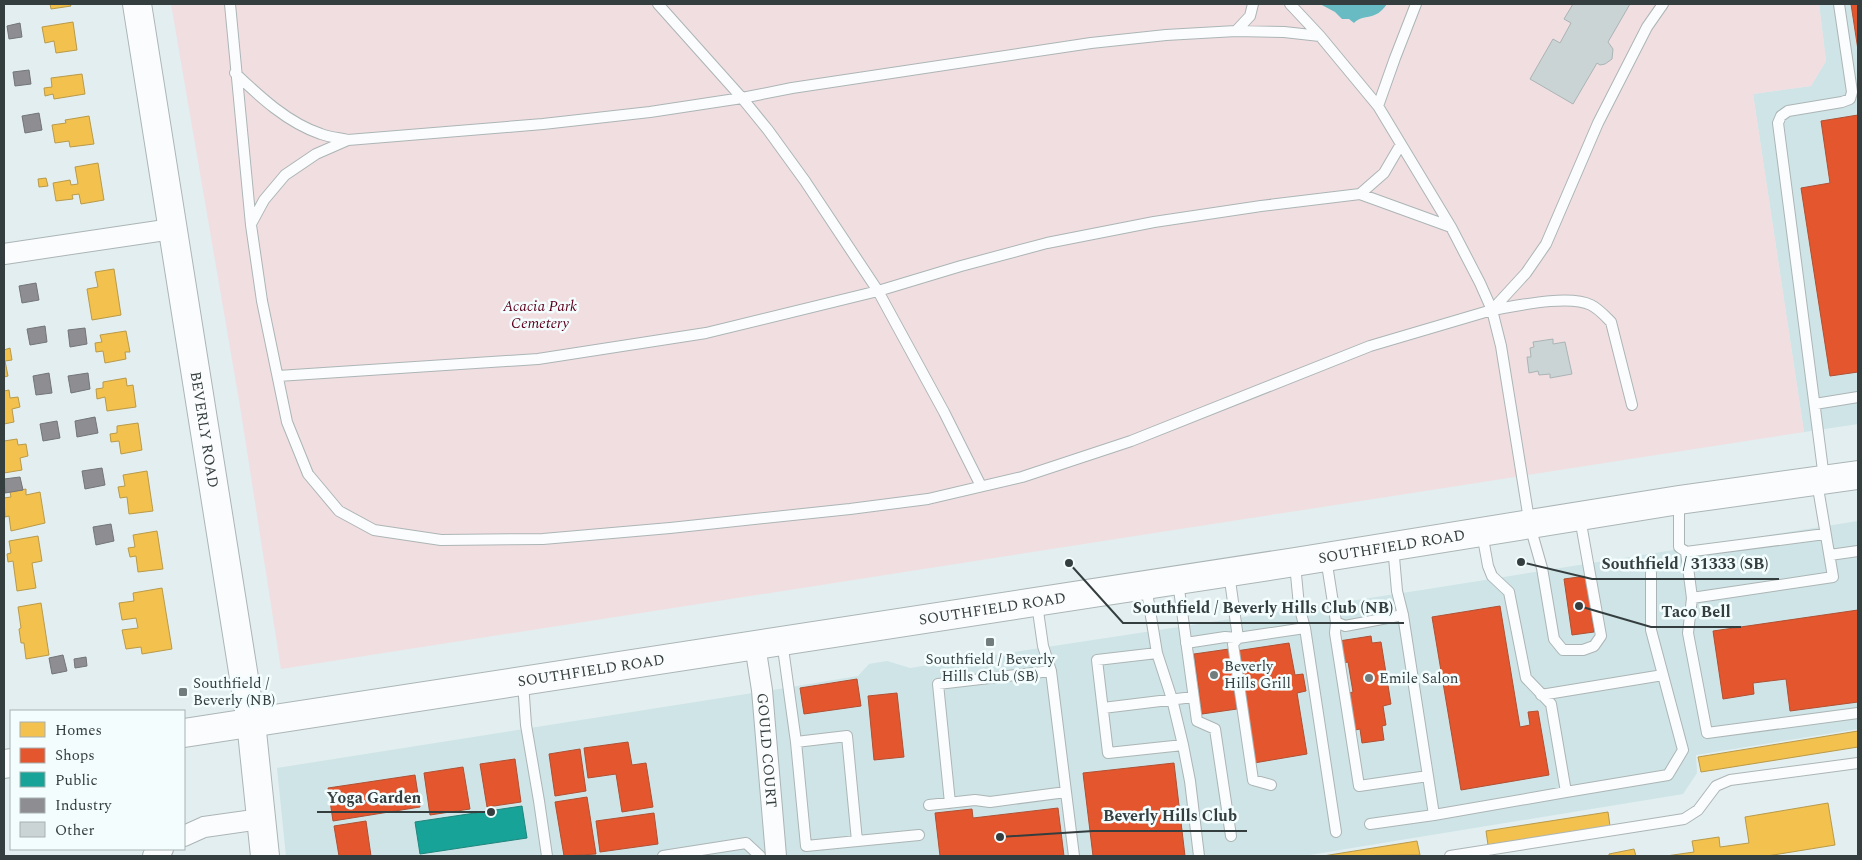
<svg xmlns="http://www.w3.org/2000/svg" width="1862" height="860" viewBox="0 0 1862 860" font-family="Spectral,serif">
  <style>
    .built { fill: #cee4e6 }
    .green { fill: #f1dee0 }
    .water { fill: #68bbc2 }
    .homes { fill: #f2c14e; stroke: #b99a4a }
    .shops { fill: #e4572e; stroke: #b05033 }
    .public { fill: #17a398; stroke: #20857d }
    .industry { fill: #8d8d92; stroke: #737579 }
    .building { fill: #cbd4d5; stroke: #aab4b5 }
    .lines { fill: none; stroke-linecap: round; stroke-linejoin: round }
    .lane-casing { stroke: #acb5b6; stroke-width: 12 }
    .street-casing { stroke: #acb5b6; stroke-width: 22 }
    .secondary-casing { stroke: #acb5b6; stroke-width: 30 }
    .lane { stroke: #fbfcfd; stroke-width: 10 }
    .street { stroke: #fbfcfd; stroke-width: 20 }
    .secondary { stroke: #fbfcfd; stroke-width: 28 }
    .poi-dot { fill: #727c7d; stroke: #f4fdfe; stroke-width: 2 }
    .labels { text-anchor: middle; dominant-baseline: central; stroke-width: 5; stroke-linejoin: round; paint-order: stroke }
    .park-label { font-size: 15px; font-style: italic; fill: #5e001c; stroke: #f4fdfe }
    .street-label { font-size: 15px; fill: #353e3f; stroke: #f4fdfe }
    .poi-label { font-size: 15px; fill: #353e3f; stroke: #f4fdfe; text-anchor: start }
    .leader { fill: none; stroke: #353e3f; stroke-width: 2 }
    .callout-dot { fill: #353e3f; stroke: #f4fdfe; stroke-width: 2 }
    .callout-label { font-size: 16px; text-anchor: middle; font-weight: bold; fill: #353e3f; stroke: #f4fdfe; stroke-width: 5; stroke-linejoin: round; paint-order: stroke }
  </style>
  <rect width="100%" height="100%" fill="#e2eeef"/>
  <path class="built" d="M 1819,4 L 1858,4 L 1858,424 L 1804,432 L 1753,94 L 1811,86 L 1826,61 Z
    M 1858,521 L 1858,729 L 1696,755 L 1697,773 L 1683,794 L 1303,856 L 783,856 L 767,691 L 858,676 L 869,664 L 887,661 L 910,668 L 1422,590 Z
    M 753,693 L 772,856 L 286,856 L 277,768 Z"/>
  <path class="green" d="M 171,4 L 1819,4 L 1826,61 L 1811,86 L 1753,94 L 1804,432 L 281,669 L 240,406 Z"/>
  <path class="water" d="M 1320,4 L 1387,4 C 1375,22 1364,13 1354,23 L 1349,19 L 1342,19 L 1335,12 Z"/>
  <path class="homes" d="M 50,4 L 70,4 L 71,6 L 51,9 Z
    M 73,22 L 77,50 L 56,53 L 54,41 L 45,43 L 42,27 Z
    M 82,74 L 85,94 L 54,99 L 53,94 L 45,96 L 44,88 L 52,87 L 51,78 Z
    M 89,116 L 94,144 L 70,147 L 69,141 L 55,143 L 52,125 L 66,123 L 65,120 Z
    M 98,163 L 104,200 L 81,204 L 79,194 L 72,195 L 73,199 L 56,201 L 53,183 L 70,180 L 71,185 L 78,184 L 75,167 Z
    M 46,178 L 48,186 L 39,187 L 38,179 Z
    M 114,269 L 121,315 L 92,320 L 87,289 L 98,287 L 95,272 Z
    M 126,331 L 130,352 L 125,352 L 126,359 L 105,363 L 103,351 L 96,352 L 95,343 L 102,342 L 100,335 Z
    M 10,348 L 12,360 L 5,361 L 8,376 L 4,377 L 4,350 Z
    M 126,378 L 127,386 L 133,385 L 136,407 L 107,411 L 105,397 L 97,399 L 96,389 L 103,388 L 103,382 Z
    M 9,390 L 10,398 L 18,397 L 20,407 L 12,409 L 14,422 L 4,424 L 4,391 Z
    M 138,423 L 142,450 L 121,454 L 119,441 L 111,442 L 110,434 L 117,433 L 117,426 Z
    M 17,439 L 18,445 L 26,444 L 28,456 L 20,458 L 22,470 L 4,473 L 4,441 Z
    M 147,471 L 153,511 L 129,514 L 127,497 L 120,498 L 118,487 L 125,486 L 123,475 Z
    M 26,489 L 26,495 L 40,492 L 45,523 L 11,531 L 9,516 L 5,517 L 4,498 L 11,497 L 10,492 Z
    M 157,531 L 163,569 L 138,572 L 136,556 L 130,557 L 128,548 L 135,547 L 133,535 Z
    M 38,536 L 42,561 L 32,563 L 36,588 L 17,591 L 13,561 L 8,562 L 7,554 L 11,553 L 9,541 Z
    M 162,588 L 172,649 L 142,654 L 141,647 L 126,649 L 122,630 L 138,628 L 136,618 L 122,620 L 119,603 L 134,601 L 133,593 Z
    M 41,603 L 49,655 L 26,659 L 24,643 L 21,643 L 19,629 L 21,628 L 18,607 Z
    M 1858,731 L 1858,747 L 1701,772 L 1698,757 Z
    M 1828,803 L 1835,845 L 1767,856 L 1666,856 L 1694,852 L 1692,841 L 1719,837 L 1720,847 L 1749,843 L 1745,817 Z
    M 1608,812 L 1610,826 L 1488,845 L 1486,831 Z
    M 1417,841 L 1420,855 L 1323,856 Z
    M 1634,849 L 1636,856 L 1609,856 L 1609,854 Z"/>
  <path class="shops" d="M 1851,4 L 1858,4 L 1858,50 Z
    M 1858,115 L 1858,372 L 1830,376 L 1801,188 L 1830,183 L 1821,121 Z
    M 1586,576 L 1594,632 L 1572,635 L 1564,579 Z
    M 1500,606 L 1520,727 L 1530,725 L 1528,712 L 1538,711 L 1549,775 L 1461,790 L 1432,617 Z
    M 1858,610 L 1858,702 L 1790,711 L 1786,679 L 1753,683 L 1754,694 L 1723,699 L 1713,631 Z
    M 1371,636 L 1372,643 L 1381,642 L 1391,704 L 1383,706 L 1386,725 L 1382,726 L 1384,740 L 1362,743 L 1360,729 L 1355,730 L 1349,693 L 1353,692 L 1348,662 L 1343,663 L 1339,641 Z
    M 1289,643 L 1295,675 L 1303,674 L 1306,691 L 1297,693 L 1307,754 L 1254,763 L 1236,651 Z
    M 1229,649 L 1237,709 L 1202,714 L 1194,654 Z
    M 857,679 L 861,706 L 804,714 L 800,688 Z
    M 897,693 L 904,757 L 874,760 L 868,696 Z
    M 628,742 L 632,765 L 646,763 L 653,807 L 622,812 L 616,774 L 588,778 L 584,748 Z
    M 580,749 L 586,791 L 555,796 L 549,754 Z
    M 515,759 L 521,802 L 487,807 L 480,764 Z
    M 1174,763 L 1185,856 L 1093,856 L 1083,773 Z
    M 463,767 L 470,809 L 430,815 L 424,773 Z
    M 415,775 L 420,807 L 333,821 L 328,788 Z
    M 587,797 L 596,854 L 564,856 L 555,802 Z
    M 1058,808 L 1064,856 L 940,856 L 935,813 L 972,809 L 973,818 Z
    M 654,813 L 658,844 L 600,852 L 596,821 Z
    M 366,821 L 371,856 L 339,856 L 334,826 Z"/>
  <path class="public" d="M 522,806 L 527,838 L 420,854 L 415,822 Z"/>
  <path class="industry" d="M 20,23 L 22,37 L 9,39 L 7,26 Z
    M 29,70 L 31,84 L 15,86 L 13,72 Z
    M 39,113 L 42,130 L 25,133 L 22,116 Z
    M 36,283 L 39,300 L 22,303 L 19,286 Z
    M 45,326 L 47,342 L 30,345 L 27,329 Z
    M 85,328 L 87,344 L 70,347 L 68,330 Z
    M 49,373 L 52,393 L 36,395 L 33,376 Z
    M 88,373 L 90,389 L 71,393 L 68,376 Z
    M 95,417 L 98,433 L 77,437 L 75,421 Z
    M 57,421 L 60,438 L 43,441 L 40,424 Z
    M 102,468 L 105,485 L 85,489 L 82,471 Z
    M 20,477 L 23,490 L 5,493 L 4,479 Z
    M 111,524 L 114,541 L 96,545 L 93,527 Z
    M 63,655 L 67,671 L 52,674 L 49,658 Z
    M 86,657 L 87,666 L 75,668 L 74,659 Z"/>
  <path class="building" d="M 1573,4 L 1630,4 L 1608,42 L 1613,49 L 1612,59 L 1605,64 L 1600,65 L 1597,63 L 1573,104 L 1530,79 L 1553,39 L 1560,43 L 1571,23 L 1564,19 Z
    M 1553,339 L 1553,344 L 1565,342 L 1572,374 L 1550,378 L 1550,374 L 1539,375 L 1538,371 L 1529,373 L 1527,357 L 1531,357 L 1530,348 L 1534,347 L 1533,342 Z"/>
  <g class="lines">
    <g class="lane-casing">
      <path id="lane" d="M 230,4 L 251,225 L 262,301 L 287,422 L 308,474 L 339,511 L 374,530 L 441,540 L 543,539 L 670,528 L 850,509 L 928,499 L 1022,477 L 1131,441 L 1370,346 L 1492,310 L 1480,283 L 1451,227 L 1378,106 L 1320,36 L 1290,4
        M 658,4 L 742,98 L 768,130 L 805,181 L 878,291 L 944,412 L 981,486
        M 1236,31 L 1250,16 L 1253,4
        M 235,73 C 260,97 288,123 321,134 C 329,137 339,138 348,140
        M 1378,106 L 1395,58 L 1416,4
        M 1360,194 L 1384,173 L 1401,144
        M 251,224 L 264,200 L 285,175 L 316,154 L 348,140 L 543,124 L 650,112 L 742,98 L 792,88 L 1091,43 L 1166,35 L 1236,31 L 1284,32 L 1320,36
        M 1492,310 C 1516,306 1569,294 1591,305 C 1599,309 1605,316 1611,322 L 1632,405
        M 278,376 L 538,359 L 706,333 L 878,291 L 961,266 L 1047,243 L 1154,222 L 1261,206 L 1360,194 L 1451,227
        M 1815,404 L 1858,397
        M 1824,478 L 1778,123 L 1781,116 L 1788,111 L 1842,102 L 1850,99 L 1852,92 L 1839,4
        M 1679,502 L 1679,547 L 1686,552 L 1692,598 L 1688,633 L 1707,733 L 1858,713
        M 1580,518 L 1601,636 L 1594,646 L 1583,650 L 1563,650 L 1554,639 L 1542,568 L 1530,526 L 1501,346 L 1492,310 L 1526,273 L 1546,244 L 1598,123 L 1647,27 L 1663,4
        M 1686,552 L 1825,534
        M 1830,555 L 1858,551
        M 1326,558 L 1336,622 L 1345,626 L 1403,615
        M 1295,564 L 1299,606 L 1305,628 L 1336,832
        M 1178,582 L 1197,721 L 1215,729 L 1231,836
        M 1146,586 L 1157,653 L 1172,699 L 1183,745 L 1190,781 L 1199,856
        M 1692,598 L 1833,577 L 1817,482
        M 1336,622 L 1335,633 L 1359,786 L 1428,776
        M 782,641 L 796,742 L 806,846 L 919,835
        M 1186,643 L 1225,637 L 1238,638 L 1229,573
        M 1157,653 L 1097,660 L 1108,753 L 1183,745
        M 523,682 L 526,725 L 539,801 L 547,856
        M 1541,695 L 1663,675
        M 1103,708 L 1193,697
        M 796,742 L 847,736 L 857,841
        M 1271,785 L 1253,780 L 1233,644 L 1238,638 L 1305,628
        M 1066,792 L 1074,856
        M 1566,792 L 1668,775 L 1683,750 L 1651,630 L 1651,573
        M 950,803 L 938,684 L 1051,671
        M 929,805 L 975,800 L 990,802 L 1066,792 L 1051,671 L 1043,646 L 1037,604
        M 1434,815 L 1566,792 L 1551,704 L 1526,678 L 1509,592 L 1492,576 L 1488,566 L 1482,533
        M 1370,824 L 1434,815 L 1403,615 L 1397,591 L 1393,546
        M 663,856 L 746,843 L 760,856
        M 1450,856 L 1684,819 L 1698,810 L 1716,786 L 1730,780 L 1858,763"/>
    </g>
    <g class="street-casing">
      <g id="street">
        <path d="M 4,254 L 172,229"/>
        <path id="s1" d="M 755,645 L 762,690 L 776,856"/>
        <path d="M 184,836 L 204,827 L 261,819"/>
        <path d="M 153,856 L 163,849"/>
      </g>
    </g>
    <g class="secondary-casing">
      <g id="secondary">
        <path id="s2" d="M 137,4 L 251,722 L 265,856"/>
        <path id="s3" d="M 184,733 L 1295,562 L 1679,500 L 1858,475"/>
        <path d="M 4,764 L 11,763"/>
      </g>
    </g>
    <use href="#lane" class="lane"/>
    <use href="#street" class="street"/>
    <use href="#secondary" class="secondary"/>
  </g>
  <g class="poi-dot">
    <rect x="985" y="637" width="10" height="10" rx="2.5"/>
    <circle cx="1214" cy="675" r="5"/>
    <circle cx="1369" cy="678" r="5"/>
    <rect x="178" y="687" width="10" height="10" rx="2.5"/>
  </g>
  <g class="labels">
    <g class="park-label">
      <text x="540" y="306">Acacia Park<tspan x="540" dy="17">Cemetery</tspan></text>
    </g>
    <g class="street-label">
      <text stroke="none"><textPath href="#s2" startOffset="431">BEVERLY ROAD</textPath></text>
      <text stroke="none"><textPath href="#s3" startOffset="1222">SOUTHFIELD ROAD</textPath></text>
      <text stroke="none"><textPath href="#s3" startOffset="818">SOUTHFIELD ROAD</textPath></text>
      <text stroke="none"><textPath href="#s3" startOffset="412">SOUTHFIELD ROAD</textPath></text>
      <text stroke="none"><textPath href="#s1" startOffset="106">GOULD COURT</textPath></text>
    </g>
    <g class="poi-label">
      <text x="990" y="659" text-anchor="middle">Southfield / Beverly<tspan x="990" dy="17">Hills Club (SB)</tspan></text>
      <text x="1224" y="666">Beverly<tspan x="1224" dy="17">Hills Grill</tspan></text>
      <text x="1379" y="678">Emile Salon</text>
      <text x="193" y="683">Southfield /<tspan x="193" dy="17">Beverly (NB)</tspan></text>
    </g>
  </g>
  <path class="leader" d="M1521 562L1592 579H1779M1069 563L1123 623H1404M1579 606L1651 627H1741M491 812L432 812H317M1000 837L1093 831H1247"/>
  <g class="callout-dot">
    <circle cx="1521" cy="562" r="5"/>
    <circle cx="1069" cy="563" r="5"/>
    <circle cx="1579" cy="606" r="5"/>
    <circle cx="491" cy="812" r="5"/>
    <circle cx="1000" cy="837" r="5"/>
  </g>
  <g class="callout-label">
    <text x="1685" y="569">Southfield / 31333 (SB)</text>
    <text x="1263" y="613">Southfield / Beverly Hills Club (NB)</text>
    <text x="1696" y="617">Taco Bell</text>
    <text x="374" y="803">Yoga Garden</text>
    <text x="1170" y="821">Beverly Hills Club</text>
  </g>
  <rect width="1862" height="860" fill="none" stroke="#353e3f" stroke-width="10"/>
  <rect x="10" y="710" width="175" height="140" fill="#f4fdfe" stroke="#a8b1b2"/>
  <rect x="20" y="722" width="25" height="15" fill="#f2c14e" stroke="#a8b1b2"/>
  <text x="55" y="735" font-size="15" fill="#353e3f">Homes</text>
  <rect x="20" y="748" width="25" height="15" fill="#e4572e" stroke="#a8b1b2"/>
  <text x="55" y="760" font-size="15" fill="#353e3f">Shops</text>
  <rect x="20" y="772" width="25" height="15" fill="#17a398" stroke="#a8b1b2"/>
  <text x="55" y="785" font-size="15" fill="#353e3f">Public</text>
  <rect x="20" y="798" width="25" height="15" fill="#8d8d92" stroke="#a8b1b2"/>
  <text x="55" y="810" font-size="15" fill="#353e3f">Industry</text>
  <rect x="20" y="822" width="25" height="15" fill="#cbd4d5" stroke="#a8b1b2"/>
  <text x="55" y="835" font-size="15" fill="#353e3f">Other</text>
</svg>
